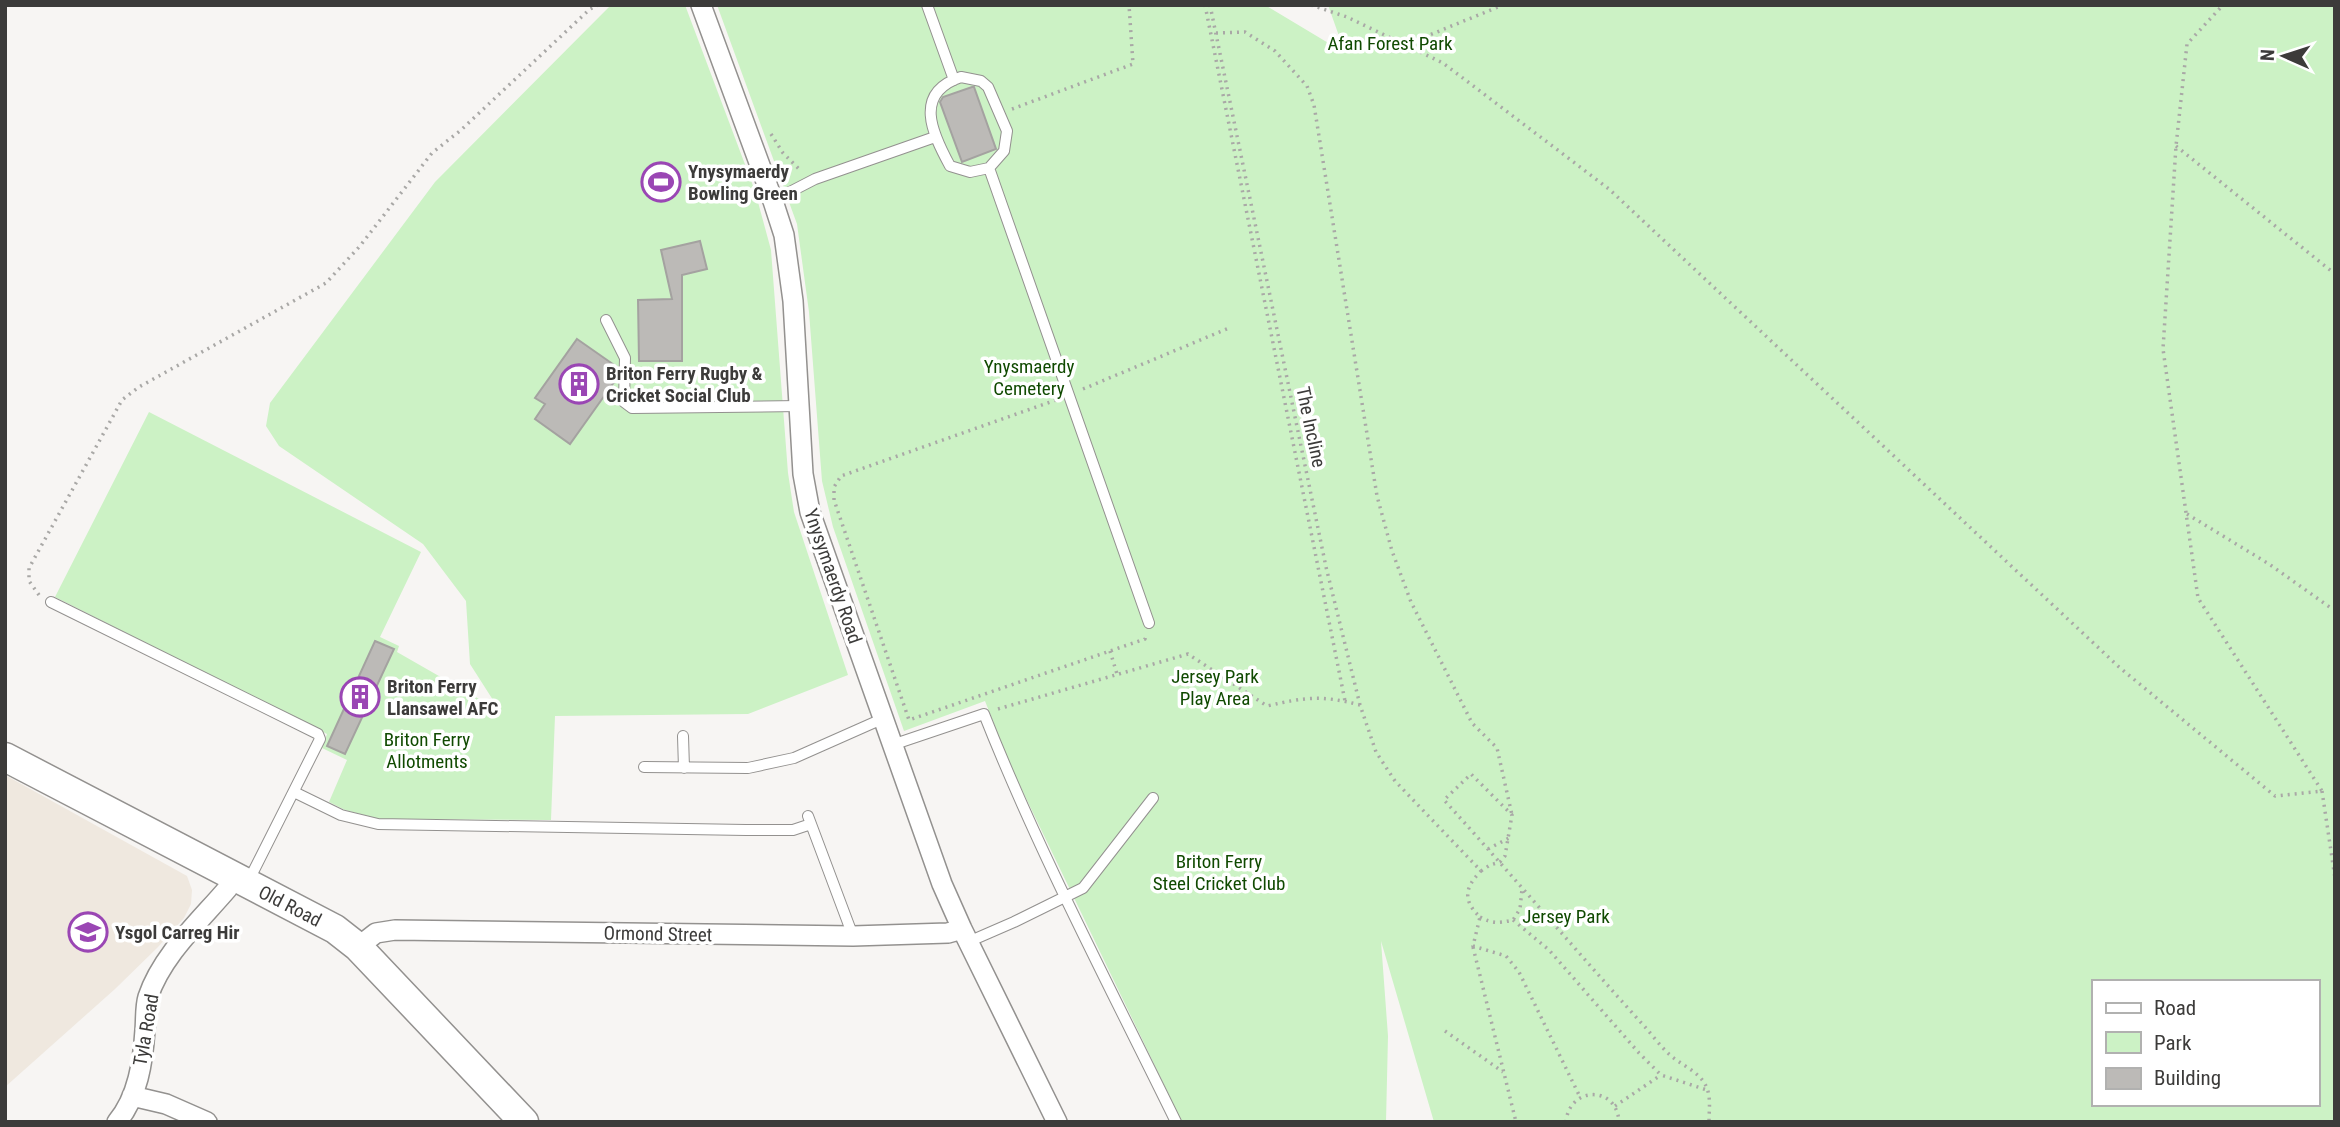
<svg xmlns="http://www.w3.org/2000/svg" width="2340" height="1127" viewBox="0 0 2340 1127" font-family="'Roboto Condensed',sans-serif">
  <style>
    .built { fill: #efe8df }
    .green { fill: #ccf2c5; fill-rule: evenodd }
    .building { fill: #bcbab7; stroke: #a4a2a0; stroke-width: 2 }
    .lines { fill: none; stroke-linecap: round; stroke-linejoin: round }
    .lane-casing { stroke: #93918f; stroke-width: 12 }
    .street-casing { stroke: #93918f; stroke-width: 22 }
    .secondary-casing { stroke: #93918f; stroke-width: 31 }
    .path { stroke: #a9a8a6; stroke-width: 3.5; stroke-dasharray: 2 5; stroke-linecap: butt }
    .lane { stroke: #fff; stroke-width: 10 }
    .street { stroke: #fff; stroke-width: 19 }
    .secondary { stroke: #fff; stroke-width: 28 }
    .labels { text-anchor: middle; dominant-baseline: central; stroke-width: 7; stroke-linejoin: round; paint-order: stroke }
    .park-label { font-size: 19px; fill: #104a01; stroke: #fff }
    .poi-label { font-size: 19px; font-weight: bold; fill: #3c3b3a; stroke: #fff; text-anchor: start }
    .street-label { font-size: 19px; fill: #3c3b3a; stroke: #fff }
  </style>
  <rect width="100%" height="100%" fill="#f7f5f3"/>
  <path class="built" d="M 5,775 L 187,876 L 192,890 L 191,904 L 184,918 L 158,947 L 115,989 L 5,1087 Z"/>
  <path class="green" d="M 611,5 L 685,5 L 755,191 L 771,250 L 788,473 L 794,512 L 848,675 L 748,714 L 555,716 L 551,820 L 379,819 L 345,810 L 329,802 L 347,760 L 322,748 L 327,734 L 55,597 L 149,412 L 421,552 L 380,637 L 399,646 L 397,652 L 500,711 L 470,664 L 466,601 L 423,544 L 279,446 L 266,426 L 270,403 L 435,182 Z
    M 717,5 L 1265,5 L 1345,53 L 1328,5 L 2335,5 L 2335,1122 L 1434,1122 L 1381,941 L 1388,1036 L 1386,1122 L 1182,1122 L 1011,767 L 985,701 L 904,731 L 833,527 L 822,481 L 809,312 L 797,224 ZM 2093,982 L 2317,982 L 2317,1104 L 2093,1104 Z"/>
  <path class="building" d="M 972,87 L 974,87 L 996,149 L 962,162 L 940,102 L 943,97 Z
    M 700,241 L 707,269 L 682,275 L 682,361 L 639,361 L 638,300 L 672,299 L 661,250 Z
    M 577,339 L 617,367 L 617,378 L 570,444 L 535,419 L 545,404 L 535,398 Z
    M 375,641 L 394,649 L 345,754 L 327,746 Z"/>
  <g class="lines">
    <g class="lane-casing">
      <path id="lane" d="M 927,5 L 954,80
        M 961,77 L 981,81 L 988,87 L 1007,131 L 1004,151 L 989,168 L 970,172 L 950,166 C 932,133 913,93 961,77 Z
        M 989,168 L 1149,623
        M 772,198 L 786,194 L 815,179 L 935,137
        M 606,320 L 625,358 L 624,402 L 632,408 L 800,406
        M 51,602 L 318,734 L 320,739 L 249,880
        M 683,736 L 684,768
        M 892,745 L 984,714 C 1039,853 1110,987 1176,1122
        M 644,767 L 748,768 L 794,758 L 882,719
        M 294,792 L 341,815 L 378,824 L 746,830 L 793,830 L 811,824
        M 808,816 L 853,936
        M 968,942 L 1014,922 L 1083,888 L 1153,798"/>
    </g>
    <g class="street-casing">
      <path id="street" d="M 701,5 L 772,198 L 784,235 L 793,301 L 803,474 L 810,512 L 942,884 L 962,929 L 1057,1122
        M 358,947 L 376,933 L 395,930 L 853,936 L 948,933 L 962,929
        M 132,1096 L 166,1104 L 207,1122
        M 117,1122 C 138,1097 143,1061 145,1030 C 146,1019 145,1007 148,997 C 162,955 200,921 228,888 L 234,877"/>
    </g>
    <g class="secondary-casing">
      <path id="secondary" d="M 5,757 L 335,929 L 358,947 L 524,1122"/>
    </g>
    <path class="path" d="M 1205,5 L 1345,701
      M 1210,5 L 1326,567 L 1360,705
      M 1311,5 L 1347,17 L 1443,63 L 1609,189 L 2119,667 L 2275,796 L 2322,791 L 2198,598 L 2163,349 L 2176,146 L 2187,44 L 2223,5
      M 1216,33 L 1245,32 L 1275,51 L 1307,86 L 1314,105 L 1377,496 L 1392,551 L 1411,602 L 1472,723 L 1497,748 L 1512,815
      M 1405,45 L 1503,5
      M 1012,109 L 1133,64 L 1129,5
      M 771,134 L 783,153 L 801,171
      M 2176,146 L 2335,274
      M 1083,389 L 1229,328
      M 1056,400 L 841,476 L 834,487 L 834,500 L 909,720 L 1145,639 L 1145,637
      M 2187,514 L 2269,564 L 2331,608 L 2335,608
      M 39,595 L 29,581 L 29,568 L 122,400 L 139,387 L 326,283 L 360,246 L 432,153 L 461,130 L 590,9 L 598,5
      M 1110,651 L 1117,674
      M 998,709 L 1188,654 L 1267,706 C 1306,697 1322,695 1360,705 L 1376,752 L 1395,781 L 1481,871 C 1464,888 1463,901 1480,917 L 1473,946 L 1506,956 L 1519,972 L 1580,1097
      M 2322,791 L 2335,878
      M 1488,849 L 1509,838
      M 1481,871 L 1490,865 L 1500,862 L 1505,856 L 1512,815 L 1471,774 L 1444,800 C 1512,875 1577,952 1645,1027 C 1653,1036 1661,1047 1670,1055 C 1680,1064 1695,1070 1703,1081 C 1712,1093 1709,1108 1709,1122
      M 1480,917 C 1492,924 1500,923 1513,920 L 1520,909 L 1522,889
      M 1513,920 L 1549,950 L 1639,1053 L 1661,1075 L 1707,1090
      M 1473,947 L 1516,1122
      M 1445,1031 L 1503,1072
      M 1615,1106 L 1661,1075
      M 1566,1122 C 1569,1086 1617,1085 1619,1122"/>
    <use href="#lane" class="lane"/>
    <use href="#street" class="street"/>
    <use href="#secondary" class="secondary"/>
  </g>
  <defs>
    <g id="stadium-ring" transform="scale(2.0125)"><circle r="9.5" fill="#fff" stroke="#9a46b4" stroke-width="1.5"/><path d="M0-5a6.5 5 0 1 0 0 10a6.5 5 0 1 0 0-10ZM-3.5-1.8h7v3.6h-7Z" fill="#9a46b4"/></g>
    <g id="building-ring" transform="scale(2.0125)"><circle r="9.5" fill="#fff" stroke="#9a46b4" stroke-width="1.5"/><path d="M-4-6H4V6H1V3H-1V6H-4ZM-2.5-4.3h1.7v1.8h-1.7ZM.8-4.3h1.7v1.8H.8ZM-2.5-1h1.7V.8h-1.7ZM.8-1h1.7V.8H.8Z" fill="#9a46b4"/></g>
    <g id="school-ring" transform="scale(2.0125)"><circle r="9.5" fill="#fff" stroke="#9a46b4" stroke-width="1.5"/><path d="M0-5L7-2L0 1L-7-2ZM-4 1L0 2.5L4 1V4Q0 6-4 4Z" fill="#9a46b4"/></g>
  </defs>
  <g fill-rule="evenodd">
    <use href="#stadium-ring" x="661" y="182"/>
    <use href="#building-ring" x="579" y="384"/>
    <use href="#building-ring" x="360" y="697"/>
    <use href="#school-ring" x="88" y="932"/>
  </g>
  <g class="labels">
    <g class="park-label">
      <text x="1390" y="43">Afan Forest Park</text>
      <text x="1029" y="366">Ynysmaerdy<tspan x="1029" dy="22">Cemetery</tspan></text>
      <text x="1215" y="676">Jersey Park<tspan x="1215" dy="22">Play Area</tspan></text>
      <text x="427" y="739">Briton Ferry<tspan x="427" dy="22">Allotments</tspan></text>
      <text x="1219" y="861">Briton Ferry<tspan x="1219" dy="22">Steel Cricket Club</tspan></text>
      <text x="1566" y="916">Jersey Park</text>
    </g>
    <g class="poi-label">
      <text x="688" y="171">Ynysymaerdy<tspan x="688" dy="22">Bowling Green</tspan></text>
      <text x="606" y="373">Briton Ferry Rugby &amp;<tspan x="606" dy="22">Cricket Social Club</tspan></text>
      <text x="387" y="686">Briton Ferry<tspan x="387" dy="22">Llansawel AFC</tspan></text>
      <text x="115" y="932">Ysgol Carreg Hir</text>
    </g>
    <g class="street-label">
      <text transform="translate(1311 427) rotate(78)">The Incline</text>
      <text transform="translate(833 576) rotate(71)">Ynysymaerdy Road</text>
      <text transform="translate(290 906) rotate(27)">Old Road</text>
      <text transform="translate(658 934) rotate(1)">Ormond Street</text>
      <text transform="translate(146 1030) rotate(-80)">Tyla Road</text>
    </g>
  </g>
  <rect width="2340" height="1127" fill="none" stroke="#3c3b3a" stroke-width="14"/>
  <rect x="2092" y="980" width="228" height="126" fill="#ffffff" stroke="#b1b1b0" stroke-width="2"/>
  <rect x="2106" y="1003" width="35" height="10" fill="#ffffff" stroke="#b1b1b0" stroke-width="2"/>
  <text x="2154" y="1015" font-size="21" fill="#3c3b3a">Road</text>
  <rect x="2106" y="1032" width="35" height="21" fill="#ccf2c5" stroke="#b1b1b0" stroke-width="2"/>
  <text x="2154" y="1050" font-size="21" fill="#3c3b3a">Park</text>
  <rect x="2106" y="1068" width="35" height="21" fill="#bcbab7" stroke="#b1b1b0" stroke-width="2"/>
  <text x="2154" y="1085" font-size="21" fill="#3c3b3a">Building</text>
  <g transform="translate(2284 56) rotate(273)" stroke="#ffffff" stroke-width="5" paint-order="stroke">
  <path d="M0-5L12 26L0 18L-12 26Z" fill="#3c3b3a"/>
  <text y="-10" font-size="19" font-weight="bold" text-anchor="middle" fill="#3c3b3a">N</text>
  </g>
</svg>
